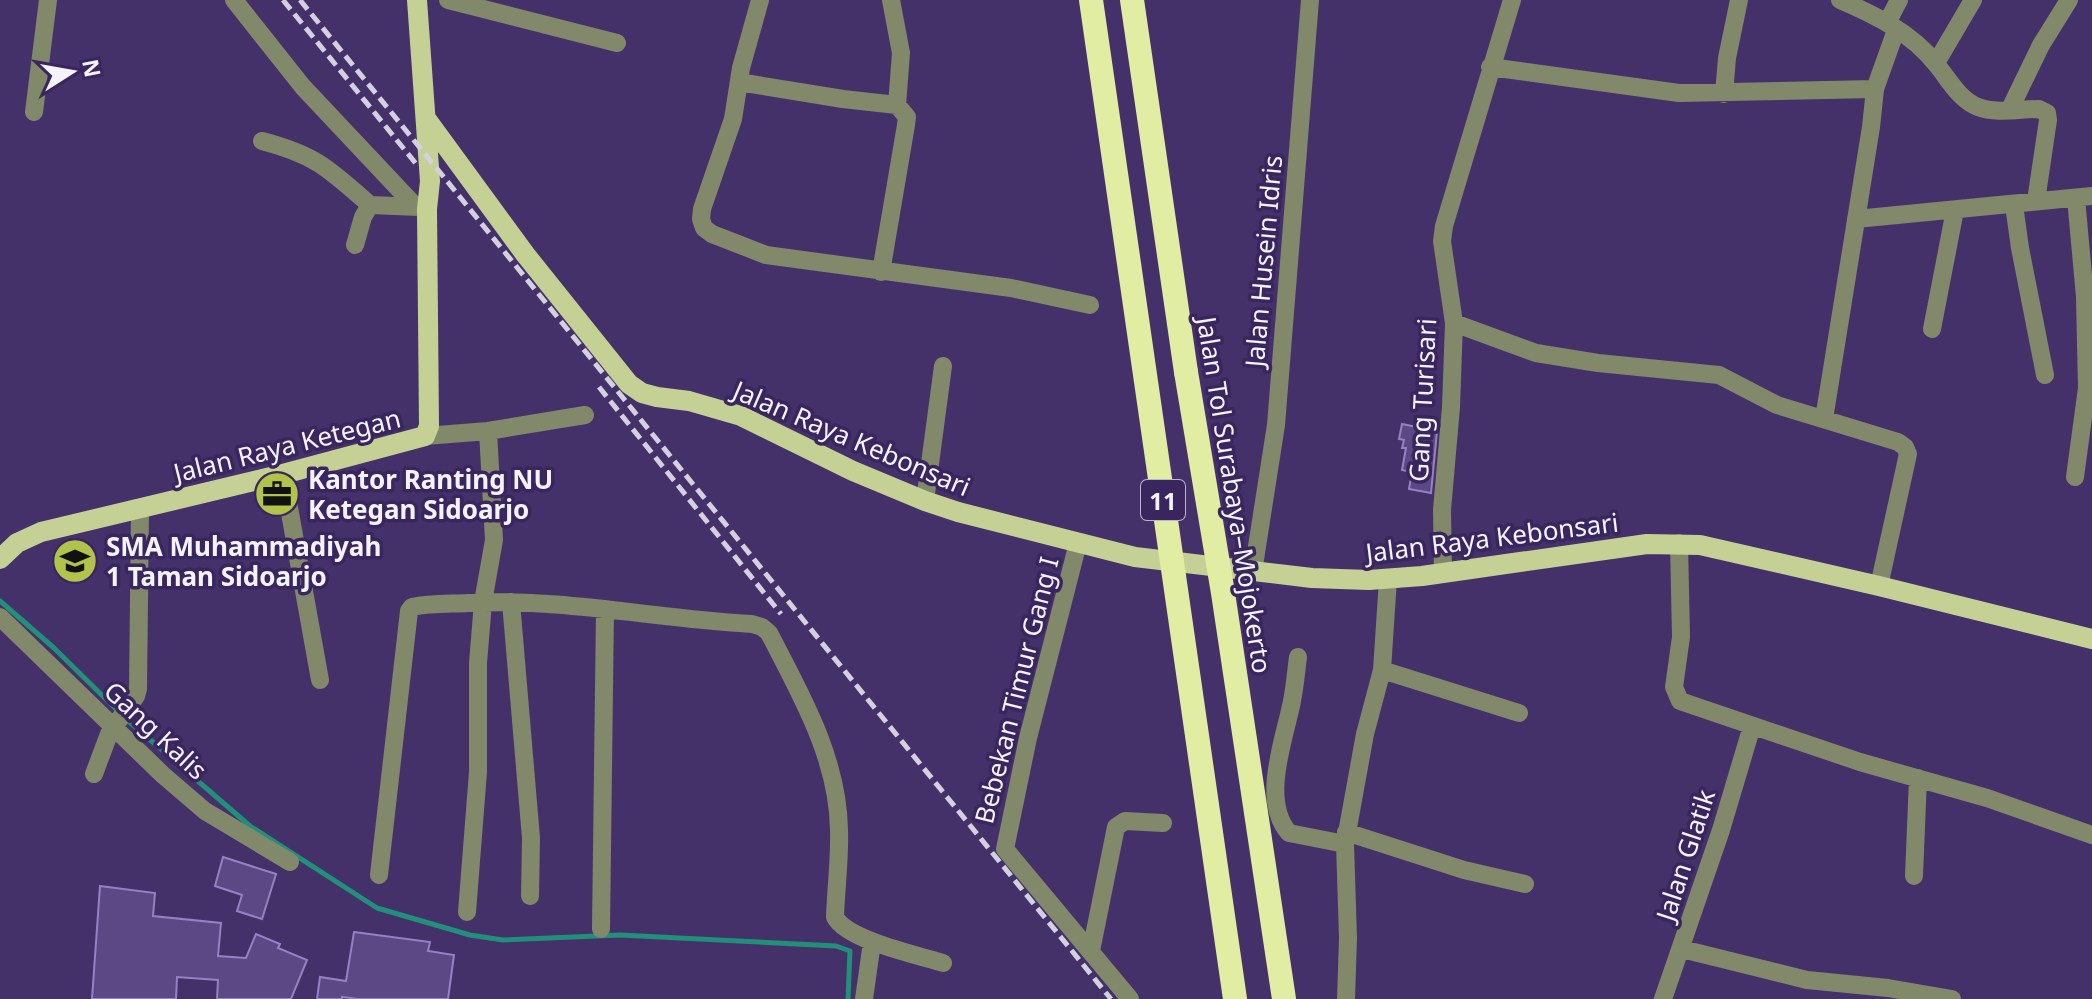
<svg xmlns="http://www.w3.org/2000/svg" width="2092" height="999" viewBox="0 0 2092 999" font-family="'Noto Sans',sans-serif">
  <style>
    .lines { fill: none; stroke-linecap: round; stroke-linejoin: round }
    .stream { stroke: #218f7a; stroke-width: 5 }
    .building { fill: #5b4884; stroke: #9582c3; stroke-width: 2 }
    .minor { stroke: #82886a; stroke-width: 18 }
    .major { stroke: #c5d194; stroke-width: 20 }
    .highway { stroke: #e0eda3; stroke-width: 24 }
    .rail { stroke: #d5d0e0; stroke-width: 5; stroke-dasharray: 12 6; stroke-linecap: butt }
    .highway-bridge { stroke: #e0eda3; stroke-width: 24 }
    .labels { text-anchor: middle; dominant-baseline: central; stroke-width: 7; stroke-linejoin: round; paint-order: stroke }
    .shield { fill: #39265e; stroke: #bdb6cb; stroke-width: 2 }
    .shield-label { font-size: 24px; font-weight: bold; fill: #f5f3fa }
    .street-label { font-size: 26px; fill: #f5f3fa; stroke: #39265e }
    .poi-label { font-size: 26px; font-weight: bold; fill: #f5f3fa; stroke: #39265e; text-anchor: start }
  </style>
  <rect width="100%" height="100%" fill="#44316a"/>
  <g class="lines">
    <path class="stream" d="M 0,601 L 54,648 L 119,712
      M 126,719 L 250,826 L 377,908 L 470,935 L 503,940 L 620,935 L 836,946 L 850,951 L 848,999"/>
  </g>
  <path class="building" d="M 1402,424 L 1437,431 L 1431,493 L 1409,489 L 1412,472 L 1402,470 L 1406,448 L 1402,448 L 1404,440 L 1399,439 Z
    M 223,857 L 276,874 L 262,919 L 237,911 L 242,895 L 215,886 Z
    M 100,886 L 155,893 L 153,916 L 221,923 L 218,956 L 246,958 L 256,934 L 280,944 L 278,948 L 307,960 L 291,999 L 217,999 L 218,980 L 177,977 L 176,999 L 92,999 Z
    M 354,932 L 430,942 L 428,951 L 454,955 L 448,999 L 358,999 L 342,997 L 342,999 L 317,999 L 320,977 L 346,981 Z"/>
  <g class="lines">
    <path class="minor" d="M 234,0 L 303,87 L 415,206
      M 448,0 L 617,43
      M 760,0 L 741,68 L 733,119 L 702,209 L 701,219 L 704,228 L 712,234 L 766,255 L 1011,288 L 1090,305
      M 891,0 L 901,53 L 897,105
      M 1840,0 C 1875,15 1912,33 1936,64 C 1948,78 1959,100 1978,107 C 1997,114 2019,109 2039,109 L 2047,113 L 2048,120 L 2036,201
      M 1888,21 L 1899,0
      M 1936,63 L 1973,0
      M 1490,67 L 1679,93 L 1875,89
      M 739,82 L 843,99 L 897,105 L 907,117 L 906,125 L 881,272
      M 1724,94 L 1727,58 L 1739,0
      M 2010,109 L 2041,45 L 2069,0
      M 34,112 L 48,0
      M 262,141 C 316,155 329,169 370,205
      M 2014,205 L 2020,248 L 2045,375
      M 1856,219 L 2092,196
      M 355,245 L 363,217 L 370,205 L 420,207
      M 1454,323 L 1536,353 L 1598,363 L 1719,375 L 1777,405 L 1898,442 L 1905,447 L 1908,454 L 1879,586
      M 1932,329 L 1955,210
      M 1824,419 L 1871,127 L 1875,89 L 1896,30
      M 425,436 L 488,431 L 585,415
      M 283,474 L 320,680
      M 2075,477 L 2087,388 L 2085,297 L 2076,198
      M 925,501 L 943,366
      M 1078,543 L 1028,738 L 1005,849 L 1130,999
      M 1679,543 L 1681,637 L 1674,687 L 1680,701 L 1860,762 L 1987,798 L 2092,835
      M 1253,572 L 1276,425 L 1310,0
      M 1443,572 L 1442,510 L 1451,407 L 1454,323 L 1442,241 L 1444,226 L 1512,0
      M 511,602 L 531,838 L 530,896
      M 0,617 L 163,775 L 205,811 L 290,862
      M 1298,657 C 1296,672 1295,686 1292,701 C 1285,738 1260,800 1289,833 L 1345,844
      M 1382,670 L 1519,713
      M 94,774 L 109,734 L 136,696 L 138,689 L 140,509
      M 1346,832 L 1464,870 L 1525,884
      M 379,875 L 409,611 L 412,607 C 430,603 450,604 468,603 C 563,598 657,619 752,624 L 762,627 L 769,633 C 801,695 838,758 839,830 C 840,858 836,888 835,917 C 847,940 917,955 943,963
      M 1914,876 L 1918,778
      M 467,912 L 478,772 L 478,663 L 483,602 L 494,540 L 488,431
      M 601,929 L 605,609
      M 1682,949 L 1807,980 L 1888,988 L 1952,999
      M 1091,951 L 1116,827 L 1125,821 L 1163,823
      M 864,999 L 872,942
      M 1346,999 L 1348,938 L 1345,844 L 1365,734 L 1382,670 L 1388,579
      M 1663,999 L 1721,830 L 1752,726"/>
    <path class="major" d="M 427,120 L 525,254 L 629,384 L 642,393 L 657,397 L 689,401 L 741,416 L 853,471 L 925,501 L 958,512 L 1135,557 L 1312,578 L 1369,580 L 1422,576 L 1647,544 L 1700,545 L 1879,586 L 2092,639
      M 0,559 L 17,543 L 41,532 L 283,474 L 425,436 L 429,426 L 427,209 L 430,181 L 417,0"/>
    <path class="highway" d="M 1132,0 L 1186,372"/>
    <path class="rail" d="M 283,0 L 417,165
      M 300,0 L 1111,999
      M 599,387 L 781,614"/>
    <path class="highway-bridge" d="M 1091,0 L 1235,999
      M 1186,372 L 1223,593 L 1284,999"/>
  </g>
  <defs>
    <g id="office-disc" transform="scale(2.3)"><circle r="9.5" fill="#b2c34c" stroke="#39265e"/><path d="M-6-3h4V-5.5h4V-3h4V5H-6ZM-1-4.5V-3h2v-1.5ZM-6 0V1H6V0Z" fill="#111"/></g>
    <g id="school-disc" transform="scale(2.3)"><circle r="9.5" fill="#b2c34c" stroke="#39265e"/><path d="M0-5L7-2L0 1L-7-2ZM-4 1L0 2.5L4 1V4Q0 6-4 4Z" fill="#111"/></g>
  </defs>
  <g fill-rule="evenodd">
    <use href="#office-disc" x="277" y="494"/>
    <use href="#school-disc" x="75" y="561"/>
  </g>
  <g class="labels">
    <rect class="shield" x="1141" y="480" width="44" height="40" rx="6"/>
    <g class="shield-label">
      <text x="1163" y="500">11</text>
    </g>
    <g class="street-label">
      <text transform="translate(1263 261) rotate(-85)">Jalan Husein Idris</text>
      <text transform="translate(1422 400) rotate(-87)">Gang Turisari</text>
      <text transform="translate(852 438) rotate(23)">Jalan Raya Kebonsari</text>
      <text transform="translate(287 445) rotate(-14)">Jalan Raya Ketegan</text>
      <text transform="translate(1235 495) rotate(81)">Jalan Tol Surabaya–Mojokerto</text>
      <text transform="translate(1492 537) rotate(-7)">Jalan Raya Kebonsari</text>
      <text transform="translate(1016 690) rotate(-76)">Bebekan Timur Gang I</text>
      <text transform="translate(156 730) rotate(43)">Gang Kalis</text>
      <text transform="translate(1685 855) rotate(-72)">Jalan Glatik</text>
    </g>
    <g class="poi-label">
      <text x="308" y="479">Kantor Ranting NU<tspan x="308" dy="30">Ketegan Sidoarjo</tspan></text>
      <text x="106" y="546">SMA Muhammadiyah<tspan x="106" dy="30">1 Taman Sidoarjo</tspan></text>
    </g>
  </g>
  <g transform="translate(72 72) rotate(79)" stroke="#39265e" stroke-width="6" paint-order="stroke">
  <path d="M0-6L14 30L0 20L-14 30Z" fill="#f5f3fa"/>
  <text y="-12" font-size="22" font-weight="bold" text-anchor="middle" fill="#f5f3fa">N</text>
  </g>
</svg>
